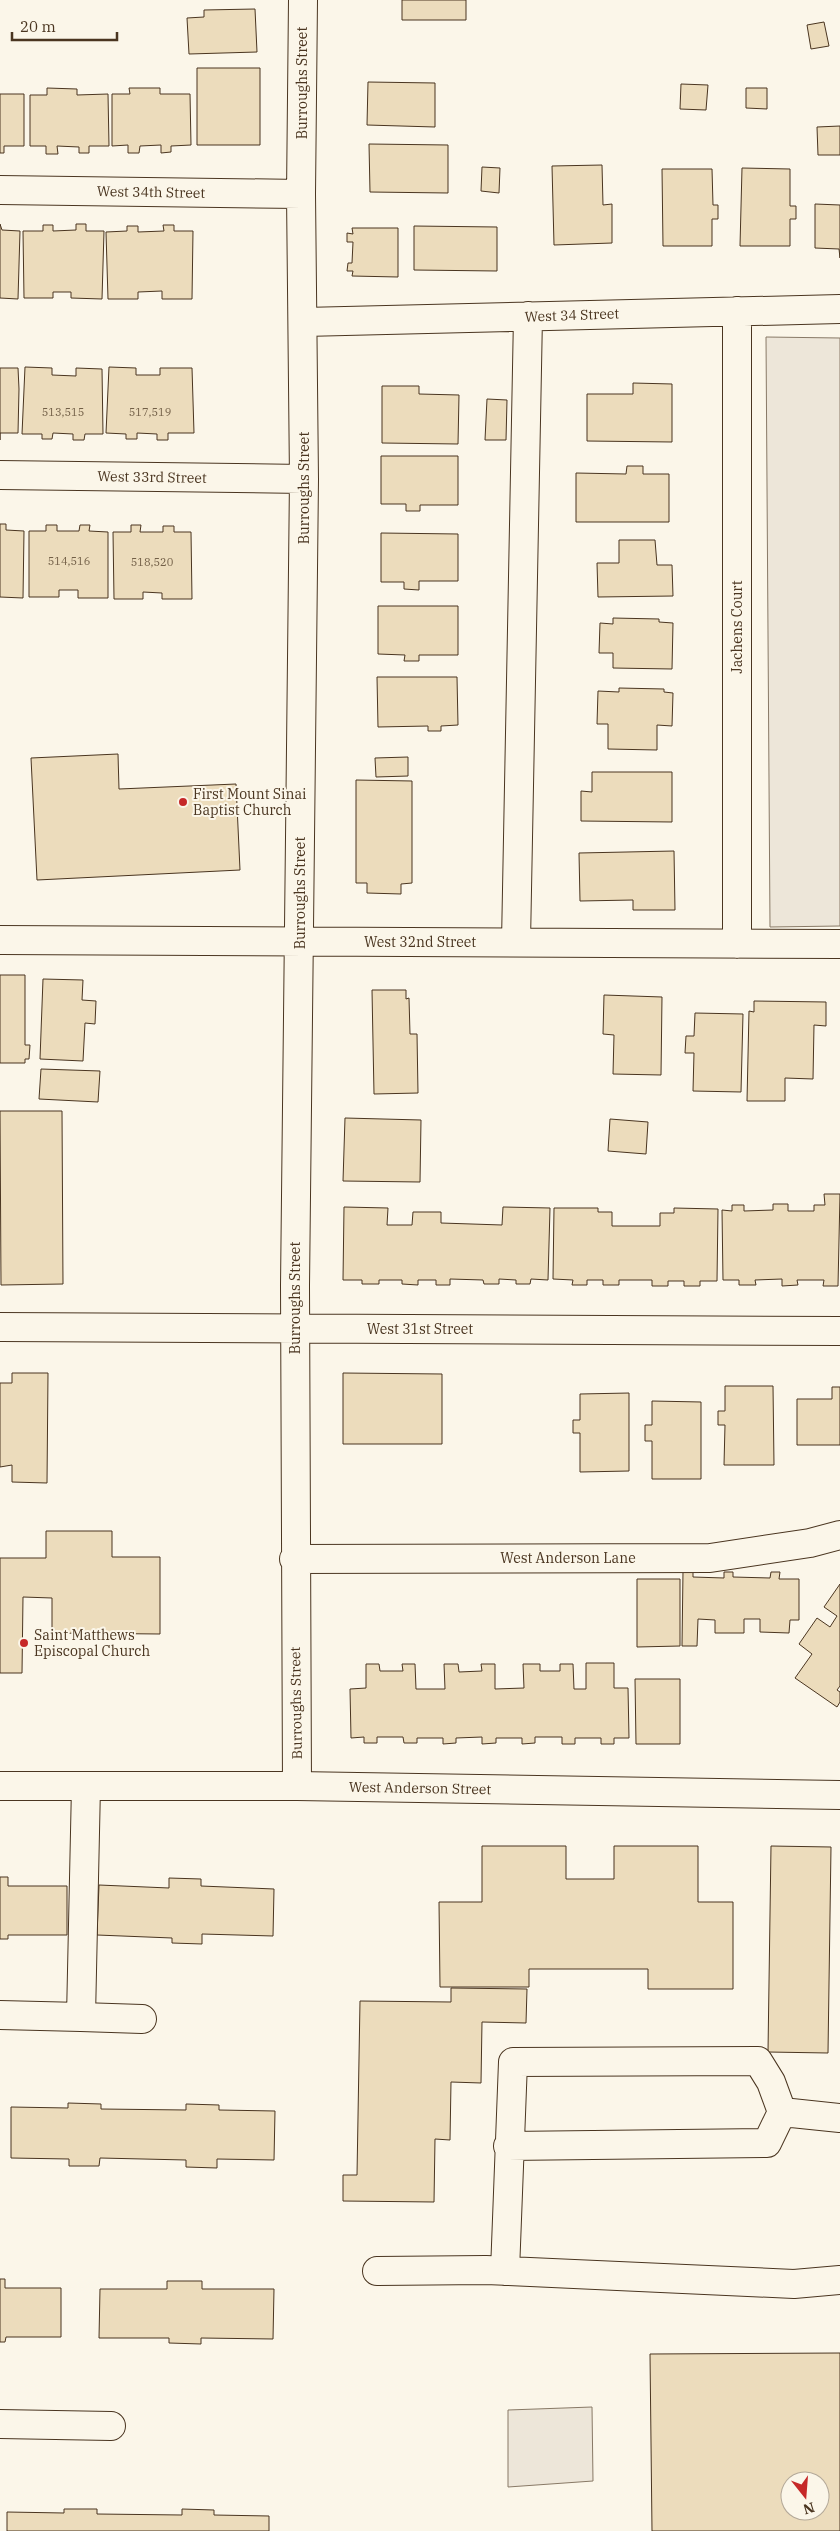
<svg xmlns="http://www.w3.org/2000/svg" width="840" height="2531" viewBox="0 0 840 2531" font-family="'IBM Plex Serif',serif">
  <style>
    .green { fill: #ede6d9; stroke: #887966 }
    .building { fill: #ecdcbc; stroke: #4a3520; fill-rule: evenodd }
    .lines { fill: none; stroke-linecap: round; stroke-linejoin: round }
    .minor-casing { stroke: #4a3520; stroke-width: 30 }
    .minor { stroke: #fbf6e9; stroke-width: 28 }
    .poi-dot { fill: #c62828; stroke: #fbf6e9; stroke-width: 2 }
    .labels { text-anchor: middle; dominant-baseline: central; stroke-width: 4; stroke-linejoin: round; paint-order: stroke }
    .number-label { font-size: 11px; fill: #725f47 }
    .street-label { font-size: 14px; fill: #4a3520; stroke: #fbf6e9 }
    .poi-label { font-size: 14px; fill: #4a3520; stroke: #fbf6e9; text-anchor: start }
  </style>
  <rect width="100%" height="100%" fill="#fbf6e9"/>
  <path class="green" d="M 766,337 L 840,338 L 840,926 L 770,927 Z
    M 592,2407 L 593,2481 L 508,2487 L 508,2410 Z"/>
  <path class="building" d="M 402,0 L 466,0 L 466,20 L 402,20 Z
    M 255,9 L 257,52 L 189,54 L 187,18 L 204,17 L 204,10 Z
    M 824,22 L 829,46 L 811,49 L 807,25 Z
    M 197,68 L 260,68 L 260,145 L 197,145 Z
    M 368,82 L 435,83 L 435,127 L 367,125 Z
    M 681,84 L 708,85 L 706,110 L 680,109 Z
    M 47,88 L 77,89 L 77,95 L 108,94 L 109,146 L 89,146 L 89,153 L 79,153 L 79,147 L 57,146 L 58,154 L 46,154 L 46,146 L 30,146 L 30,95 L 47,95 Z
    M 129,88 L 160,88 L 160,94 L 190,94 L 191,145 L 171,146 L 171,152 L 161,153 L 161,145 L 140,146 L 139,153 L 128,153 L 128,145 L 112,146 L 112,94 L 130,94 Z
    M 746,88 L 767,88 L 767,109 L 746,108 Z
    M 0,94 L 24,94 L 24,146 L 4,146 L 4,153 L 0,153 Z
    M 840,126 L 840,155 L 818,155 L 817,127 Z
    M 369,144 L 448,145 L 448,193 L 370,192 Z
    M 602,165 L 603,205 L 612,204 L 612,243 L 554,245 L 552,166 Z
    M 482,167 L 500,168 L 499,193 L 481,191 Z
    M 742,168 L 790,169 L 790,206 L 796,206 L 796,219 L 790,219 L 790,246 L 740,246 Z
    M 662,169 L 712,169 L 713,205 L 718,205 L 718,219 L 712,219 L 712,246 L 663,246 Z
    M 815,204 L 840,205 L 840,258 L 839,249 L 815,248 Z
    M 0,224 L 2,230 L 20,231 L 18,299 L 0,298 Z
    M 76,224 L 86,224 L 86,231 L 104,231 L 102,299 L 71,298 L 71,292 L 53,292 L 53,298 L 24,298 L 23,231 L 43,231 L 43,225 L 53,225 L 53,231 L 76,230 Z
    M 163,225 L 174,225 L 174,231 L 193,231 L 192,299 L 162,299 L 162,291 L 138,292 L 138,299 L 108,299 L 106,232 L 127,231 L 127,226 L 138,226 L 138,232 L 164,231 Z
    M 414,226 L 497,227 L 497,271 L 414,270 Z
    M 352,228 L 398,228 L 398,277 L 352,276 L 353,271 L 347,271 L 348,263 L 352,263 L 353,242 L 347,242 L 347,233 L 353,234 Z
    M 25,367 L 52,368 L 52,375 L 76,376 L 76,368 L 102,369 L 103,434 L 85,434 L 84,440 L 73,440 L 73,434 L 53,433 L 52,439 L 42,439 L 42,434 L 22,434 Z
    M 109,367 L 136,368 L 136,375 L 160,375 L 160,368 L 192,368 L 194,433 L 168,433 L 168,440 L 157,440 L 157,434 L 137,433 L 137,439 L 126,439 L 126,434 L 106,433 Z
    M 0,368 L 18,368 L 19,389 L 18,433 L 0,433 L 0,440 Z
    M 633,383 L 672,384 L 672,442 L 587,441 L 587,394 L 633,394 Z
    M 382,386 L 419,386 L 419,394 L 459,395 L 458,444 L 382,443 Z
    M 487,399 L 507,400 L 506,440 L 485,440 Z
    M 381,456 L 458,456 L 458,505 L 420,505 L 420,511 L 406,511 L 406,504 L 381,504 Z
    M 627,466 L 643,466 L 643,474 L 669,474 L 669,522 L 576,522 L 576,473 L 626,474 Z
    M 0,524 L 6,524 L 6,530 L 24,531 L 23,598 L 0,597 Z
    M 46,525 L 57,525 L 57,531 L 79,531 L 80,525 L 90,525 L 89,531 L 108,532 L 108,598 L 78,598 L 78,590 L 59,590 L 59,597 L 29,597 L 29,531 L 46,531 Z
    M 131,525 L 141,525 L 140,532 L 163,532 L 163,526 L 174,526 L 174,532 L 191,532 L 192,599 L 162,599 L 162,593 L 143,592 L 143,599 L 114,599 L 113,532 L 131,532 Z
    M 381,533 L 458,534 L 458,581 L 419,581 L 419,590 L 404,589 L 404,582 L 381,582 Z
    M 619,540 L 655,540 L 657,565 L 672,565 L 673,596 L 598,597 L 597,563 L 619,563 Z
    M 378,606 L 458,606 L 458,655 L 419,655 L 419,661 L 404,661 L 405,655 L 378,654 Z
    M 613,618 L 659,619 L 659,622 L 673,623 L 672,669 L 613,668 L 613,653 L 599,653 L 600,623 L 613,624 Z
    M 377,677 L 457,677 L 458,725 L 441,726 L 441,731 L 428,731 L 428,726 L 378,727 Z
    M 619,688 L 664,689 L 664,692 L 673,693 L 672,726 L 657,725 L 657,750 L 608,749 L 608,724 L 597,724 L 598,691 L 619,692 Z
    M 118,754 L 119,789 L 236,784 L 240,870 L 37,880 L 31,758 Z
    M 408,757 L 408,776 L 376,777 L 375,758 Z
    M 592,772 L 672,772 L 672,822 L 581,821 L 581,791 L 592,792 Z
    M 356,780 L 412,781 L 412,883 L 401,884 L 401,894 L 367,893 L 367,883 L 356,883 Z
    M 674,851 L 675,910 L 633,910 L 633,900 L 580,901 L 579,853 Z
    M 0,975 L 25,975 L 25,1045 L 30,1045 L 29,1059 L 25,1059 L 25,1063 L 0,1063 Z
    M 43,979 L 83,980 L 82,1000 L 96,1001 L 95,1024 L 85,1023 L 83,1061 L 40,1059 Z
    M 372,990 L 406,990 L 406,999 L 409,998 L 410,1034 L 417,1034 L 418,1093 L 374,1094 Z
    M 604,995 L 662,997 L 661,1075 L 613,1074 L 614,1035 L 603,1034 Z
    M 754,1001 L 826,1002 L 826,1026 L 814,1025 L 813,1079 L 785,1078 L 785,1101 L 747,1101 L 749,1011 L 754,1012 Z
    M 695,1013 L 743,1014 L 741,1092 L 693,1091 L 694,1053 L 685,1053 L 686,1036 L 694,1036 Z
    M 41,1069 L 100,1071 L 98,1102 L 39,1099 Z
    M 0,1111 L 62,1111 L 63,1284 L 1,1285 Z
    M 345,1118 L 421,1120 L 420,1182 L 343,1181 Z
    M 610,1119 L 648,1122 L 646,1154 L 608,1151 Z
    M 824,1194 L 840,1194 L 838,1286 L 823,1286 L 824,1280 L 797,1280 L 798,1285 L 782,1286 L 782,1279 L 755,1280 L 756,1285 L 739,1285 L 739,1280 L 723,1280 L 722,1210 L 732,1211 L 732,1205 L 744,1205 L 744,1211 L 773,1210 L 773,1204 L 788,1204 L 788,1211 L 814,1211 L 814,1205 L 825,1205 Z
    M 344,1207 L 388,1208 L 387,1225 L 412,1225 L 413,1212 L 441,1212 L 441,1223 L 502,1225 L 503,1207 L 550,1208 L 548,1280 L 531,1279 L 530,1284 L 516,1284 L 516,1280 L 499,1279 L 499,1284 L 484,1284 L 483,1280 L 450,1279 L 450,1285 L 436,1285 L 436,1280 L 418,1280 L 418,1285 L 402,1284 L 402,1280 L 379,1280 L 379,1284 L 362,1284 L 362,1280 L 343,1280 Z
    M 554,1208 L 598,1208 L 598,1212 L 612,1212 L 612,1226 L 660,1226 L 660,1213 L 674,1213 L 674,1208 L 718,1209 L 717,1281 L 700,1281 L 700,1286 L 684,1286 L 684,1281 L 668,1281 L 668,1286 L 652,1286 L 652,1280 L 619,1280 L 619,1285 L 603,1285 L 603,1280 L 587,1280 L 587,1285 L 572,1285 L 573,1280 L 553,1279 Z
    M 12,1373 L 48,1373 L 47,1483 L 12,1482 L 12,1465 L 0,1467 L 0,1383 L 12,1383 Z
    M 343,1373 L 442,1374 L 442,1444 L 343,1444 Z
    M 725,1386 L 773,1386 L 774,1465 L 724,1465 L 725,1425 L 718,1425 L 718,1411 L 725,1411 Z
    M 832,1387 L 840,1387 L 840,1445 L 797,1445 L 797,1399 L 832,1399 Z
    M 629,1393 L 629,1471 L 580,1472 L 580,1433 L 573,1433 L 573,1420 L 580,1420 L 580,1394 Z
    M 652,1401 L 701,1402 L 701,1479 L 652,1479 L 652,1441 L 645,1441 L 645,1425 L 652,1425 Z
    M 46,1531 L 112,1531 L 112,1557 L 160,1557 L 160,1634 L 52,1633 L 52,1598 L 23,1597 L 22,1673 L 0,1673 L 0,1558 L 46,1558 Z
    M 683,1571 L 693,1571 L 693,1577 L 724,1578 L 724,1572 L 733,1572 L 733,1577 L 770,1578 L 771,1572 L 780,1572 L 779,1579 L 799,1579 L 799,1620 L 790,1620 L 789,1633 L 760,1632 L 760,1619 L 744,1619 L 744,1633 L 715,1633 L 715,1620 L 698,1619 L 697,1646 L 682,1646 Z
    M 637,1579 L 680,1579 L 680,1646 L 637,1647 Z
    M 840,1584 L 840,1686 L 837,1690 L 840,1692 L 840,1702 L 837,1707 L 795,1678 L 812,1654 L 799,1644 L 817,1618 L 830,1627 L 837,1616 L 824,1607 Z
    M 586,1663 L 614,1663 L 614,1688 L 628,1688 L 629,1738 L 614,1738 L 614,1744 L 601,1744 L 601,1738 L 575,1738 L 575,1744 L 562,1744 L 562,1737 L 535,1737 L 535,1743 L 522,1744 L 522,1738 L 496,1738 L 496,1743 L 482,1744 L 482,1737 L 456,1738 L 456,1743 L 443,1744 L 443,1738 L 417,1738 L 417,1743 L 404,1743 L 403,1737 L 377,1737 L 377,1743 L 364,1743 L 364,1737 L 351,1738 L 350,1689 L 366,1688 L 366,1664 L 379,1664 L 380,1671 L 403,1671 L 402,1664 L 415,1664 L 416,1689 L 445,1689 L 444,1664 L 458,1664 L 459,1672 L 482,1671 L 481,1664 L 495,1664 L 495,1689 L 524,1688 L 523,1664 L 540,1664 L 540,1671 L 560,1671 L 560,1664 L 573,1664 L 574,1689 L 586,1689 Z
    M 635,1679 L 680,1679 L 680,1744 L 636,1744 Z
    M 482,1846 L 566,1846 L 566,1879 L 614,1879 L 614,1846 L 698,1846 L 698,1902 L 733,1902 L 733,1989 L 648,1989 L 648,1969 L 529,1969 L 529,1987 L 440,1987 L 439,1902 L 482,1902 Z
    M 771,1846 L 831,1847 L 828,2053 L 768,2052 Z
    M 0,1877 L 8,1877 L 8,1886 L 67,1886 L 67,1935 L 8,1935 L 8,1939 L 0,1939 Z
    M 169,1878 L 201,1879 L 201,1886 L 274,1889 L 273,1936 L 202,1934 L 202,1944 L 172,1943 L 172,1938 L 97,1935 L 99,1885 L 169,1888 Z
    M 451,1988 L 527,1989 L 526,2023 L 482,2022 L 481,2083 L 451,2082 L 450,2140 L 435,2139 L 434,2202 L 343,2201 L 343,2175 L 357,2175 L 360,2001 L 451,2002 Z
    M 68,2103 L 101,2104 L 101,2109 L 186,2110 L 186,2104 L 219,2105 L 219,2110 L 275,2111 L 274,2160 L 217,2159 L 217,2168 L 186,2167 L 186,2160 L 100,2158 L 99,2166 L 69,2166 L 69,2159 L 11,2158 L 11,2107 L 68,2108 Z
    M 0,2279 L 5,2279 L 5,2288 L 61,2288 L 61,2337 L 6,2337 L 5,2342 L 0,2342 Z
    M 167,2281 L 202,2281 L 202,2289 L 274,2289 L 273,2339 L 201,2338 L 201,2344 L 169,2343 L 169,2338 L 99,2338 L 100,2289 L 167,2289 Z
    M 840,2353 L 840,2531 L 652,2531 L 650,2354 ZM 790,2481 L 820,2481 L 820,2511 L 790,2511 Z
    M 64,2509 L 97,2509 L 97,2514 L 182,2515 L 182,2509 L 214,2510 L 214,2515 L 269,2516 L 269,2531 L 7,2531 L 7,2512 L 64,2513 Z"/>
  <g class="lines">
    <g class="minor-casing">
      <path id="minor" d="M 0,190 L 301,194
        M 737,311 L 737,944
        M 304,322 L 840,309
        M 0,475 L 304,479
        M 0,940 L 840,944
        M 516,942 L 528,316
        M 0,1327 L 840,1331
        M 294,1559 L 710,1558 L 810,1543 L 840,1535
        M 0,1786 L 297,1786 L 840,1795
        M 297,1786 L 295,1286 L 304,479 L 301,194 L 303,0
        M 0,2015 L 81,2017 L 86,1786
        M 81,2017 L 142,2019
        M 782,2112 L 840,2118
        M 377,2271 L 486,2270 L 794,2284 L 840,2280
        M 505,2271 L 513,2062 L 758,2061 L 771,2082 L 782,2112 L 767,2143 L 508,2146
        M 0,2424 L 111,2426"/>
    </g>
    <use href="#minor" class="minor"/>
  </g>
  <g class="poi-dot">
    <circle cx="183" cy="802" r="5"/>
    <circle cx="24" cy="1643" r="5"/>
  </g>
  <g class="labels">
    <g class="number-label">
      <text x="63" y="412">513,515</text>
      <text x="150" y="412">517,519</text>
      <text x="69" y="561">514,516</text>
      <text x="152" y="562">518,520</text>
    </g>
    <g class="street-label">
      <text transform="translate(302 83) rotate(-90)">Burroughs Street</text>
      <text transform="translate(151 192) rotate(1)">West 34th Street</text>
      <text transform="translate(572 315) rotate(-2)">West 34 Street</text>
      <text transform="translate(152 477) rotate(1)">West 33rd Street</text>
      <text transform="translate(304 488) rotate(-90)">Burroughs Street</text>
      <text transform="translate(737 627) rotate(-90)">Jachens Court</text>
      <text transform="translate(300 893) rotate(-90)">Burroughs Street</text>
      <text x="420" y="942">West 32nd Street</text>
      <text transform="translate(295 1298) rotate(-90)">Burroughs Street</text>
      <text x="420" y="1329">West 31st Street</text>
      <text x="568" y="1558">West Anderson Lane</text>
      <text transform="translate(296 1703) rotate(-91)">Burroughs Street</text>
      <text transform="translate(420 1788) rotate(1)">West Anderson Street</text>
    </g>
    <g class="poi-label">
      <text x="193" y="794">First Mount Sinai<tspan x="193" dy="16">Baptist Church</tspan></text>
      <text x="34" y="1635">Saint Matthews<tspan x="34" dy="16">Episcopal Church</tspan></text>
    </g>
  </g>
  <g transform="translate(805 2496) rotate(163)"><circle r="24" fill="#fbf6e9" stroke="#b4a999"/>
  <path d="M0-4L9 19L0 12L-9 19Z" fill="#c62828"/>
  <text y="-8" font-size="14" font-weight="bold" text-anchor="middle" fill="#4a3520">N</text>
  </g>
  <path d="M12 32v8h105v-8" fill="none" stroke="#4a3520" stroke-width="2.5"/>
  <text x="20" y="32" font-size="15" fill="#4a3520" stroke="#fbf6e9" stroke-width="4" paint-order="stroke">20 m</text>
</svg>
